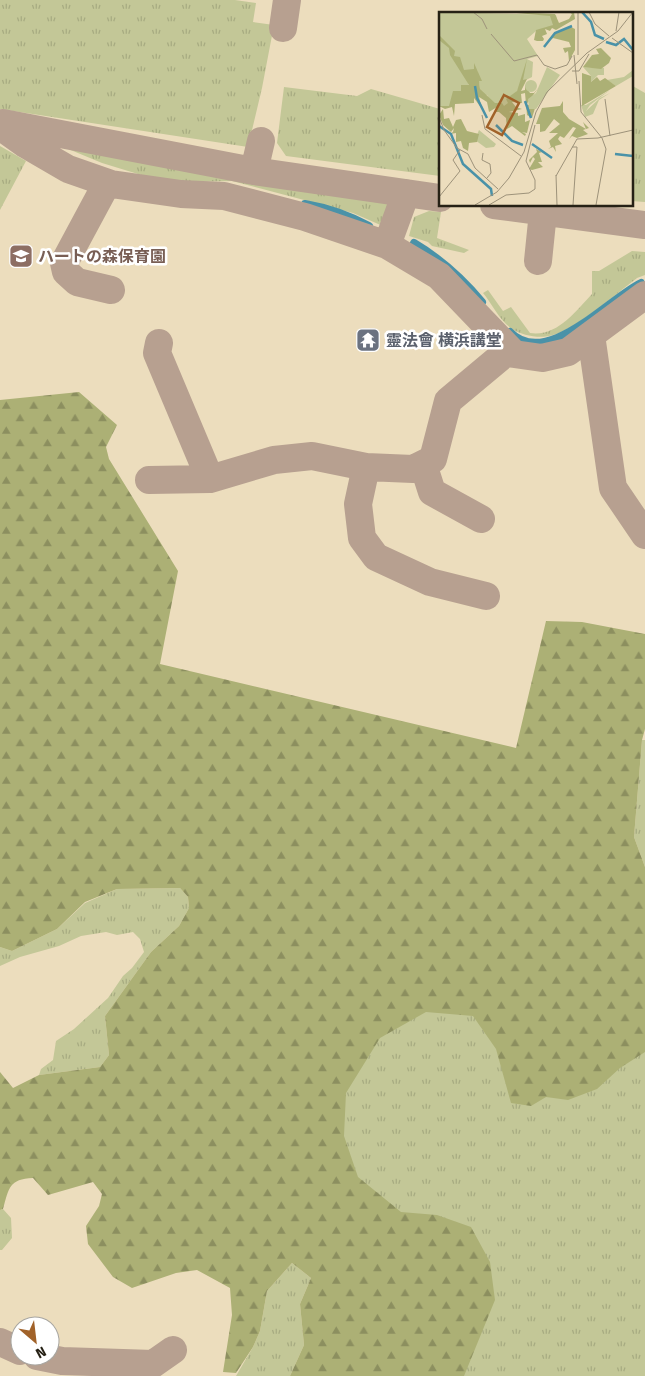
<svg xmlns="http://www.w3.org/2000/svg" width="645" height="1376" viewBox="0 0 645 1376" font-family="'Fira Sans','Noto Sans JP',sans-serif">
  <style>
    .grass { fill: url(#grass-tufts) }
    .forest { fill: url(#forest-firs) }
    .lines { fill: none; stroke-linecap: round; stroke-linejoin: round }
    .stream { stroke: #4a92a8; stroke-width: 8 }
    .street { stroke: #b7a090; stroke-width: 28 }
    .labels { text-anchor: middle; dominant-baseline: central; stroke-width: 5; stroke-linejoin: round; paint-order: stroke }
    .education-label { font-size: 16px; font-weight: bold; fill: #785e54; stroke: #fff; text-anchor: start }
    .worship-label { font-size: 16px; font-weight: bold; fill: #5b616d; stroke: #fff; text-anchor: start }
    .inset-river { fill: none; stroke: #4a92a8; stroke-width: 2.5 }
    .inset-road { fill: none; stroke: #9d927a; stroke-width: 1 }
    .view { fill: #a16229; fill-opacity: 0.15; stroke: #a16229; stroke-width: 2.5 }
    .inset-edge { fill: none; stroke: #262115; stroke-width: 2.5 }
  </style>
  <defs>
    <pattern id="grass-tufts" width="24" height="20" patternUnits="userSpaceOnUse" patternTransform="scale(1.25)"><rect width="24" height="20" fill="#c3c797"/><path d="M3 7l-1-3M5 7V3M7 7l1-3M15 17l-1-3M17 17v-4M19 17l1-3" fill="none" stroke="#a7ab81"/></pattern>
    <pattern id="forest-firs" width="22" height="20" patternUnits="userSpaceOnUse" patternTransform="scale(1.25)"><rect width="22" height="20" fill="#acb075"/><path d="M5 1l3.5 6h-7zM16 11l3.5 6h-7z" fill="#8c8f5f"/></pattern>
  </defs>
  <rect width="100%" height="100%" fill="#ecddbd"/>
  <path class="grass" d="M 0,0 L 235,0 L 256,3 L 253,22 L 274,25 L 262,88 L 248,147 L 0,109 Z
    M 631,85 L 645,93 L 645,202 L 631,201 Z
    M 284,87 L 357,96 L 371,89 L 440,109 L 440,176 L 286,156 L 277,143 Z
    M 0,146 L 26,161 L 0,210 Z
    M 61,146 L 387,203 L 392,213 L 385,227 L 353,213 L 232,181 L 184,182 L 151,178 L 102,163 Z
    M 429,211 L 441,212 L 437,238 L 469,250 L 464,253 L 432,246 L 428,242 L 409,236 L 414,217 Z
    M 632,251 L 645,252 L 645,275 L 637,278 C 616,294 577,328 553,335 C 541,339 523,336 512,329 C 500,321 492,304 483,293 L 488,290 L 503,311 L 511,307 L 530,333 C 557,337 575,312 592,294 L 592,271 L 599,271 Z
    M 642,740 L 645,740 L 645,867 L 634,837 Z
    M 180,888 L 188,897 L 189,908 L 179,926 L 151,952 L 105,1016 L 109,1055 L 100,1067 L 39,1075 L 41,1069 L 53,1060 L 56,1041 L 74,1029 L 108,998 L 123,976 L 132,968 L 144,952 L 140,939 L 133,932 L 117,935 L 106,932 L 81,936 L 59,946 L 20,957 L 0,966 L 0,947 L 12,951 L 57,929 L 85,903 L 117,889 Z
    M 645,947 L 645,1376 L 389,1376 L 283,1003 Z
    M 3,1209 L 11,1218 L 12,1238 L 2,1250 L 0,1250 L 0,1210 Z
    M 292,1263 L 311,1278 L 300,1304 L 304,1345 L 290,1376 L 236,1376 L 253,1347 L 260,1331 L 267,1291 Z"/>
  <path class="forest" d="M 79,392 L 117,425 L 106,447 L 109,459 L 178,571 L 160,664 L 516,748 L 546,621 L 582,622 L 645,634 L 645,729 L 642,740 L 634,837 L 645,867 L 645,1052 L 620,1068 L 597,1089 L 568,1100 L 546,1097 L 531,1106 L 511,1103 L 496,1049 L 473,1016 L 426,1012 L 380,1038 L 346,1093 L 344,1136 L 358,1177 L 401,1212 L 437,1215 L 471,1227 L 490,1262 L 495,1300 L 464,1376 L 290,1376 L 304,1345 L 300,1304 L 311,1278 L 292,1263 L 267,1291 L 260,1331 L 253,1347 L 236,1373 L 223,1372 L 232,1315 L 230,1288 L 197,1270 L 176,1273 L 132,1288 L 113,1277 L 88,1244 L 86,1226 L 99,1206 L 102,1194 L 93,1182 L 48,1195 L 33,1178 C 9,1179 9,1188 3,1209 L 0,1210 L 0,1072 L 13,1088 L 39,1075 L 100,1067 L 109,1055 L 105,1016 L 151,952 L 179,926 L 189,908 L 188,897 L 180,888 L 117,889 L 85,902 L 57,929 L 12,951 L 0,947 L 0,400 Z"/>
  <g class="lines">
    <path class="stream" d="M 305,204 C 328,208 348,215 369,226
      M 414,243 C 441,259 462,278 482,302
      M 510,332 C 546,370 609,298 641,283"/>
    <path class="street" d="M 283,28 L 287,0
      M 3,123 L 254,171 L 440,198
      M 0,126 L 25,144 L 68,169 L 111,184 L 181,194 L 224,196 L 305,217 L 387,245 L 439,276 L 514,354 L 542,358 L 568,352 L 645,295
      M 254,171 L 261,141
      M 107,183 L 64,263 L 66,272 L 77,282 L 111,290
      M 494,205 L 645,225
      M 387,245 L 406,193
      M 538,261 L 543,212
      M 591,335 L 613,488 L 645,535
      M 159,343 L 157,353 L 210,479
      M 423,464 L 432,492 L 481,519
      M 366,467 L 358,504 L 362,538 L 376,557 L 430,582 L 486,596
      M 149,480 L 210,479 L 274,460 L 312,456 L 366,467 L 413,469 L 433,459 L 448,401 L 509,350
      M 0,1342 L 20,1351
      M 37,1356 L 62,1361 L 153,1364 L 173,1350"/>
  </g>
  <defs>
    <g id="school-square" transform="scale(1.25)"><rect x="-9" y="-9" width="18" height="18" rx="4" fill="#8d6e63" stroke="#fff"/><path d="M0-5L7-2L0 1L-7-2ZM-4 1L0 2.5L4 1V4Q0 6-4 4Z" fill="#fff"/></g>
    <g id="temple-square" transform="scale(1.25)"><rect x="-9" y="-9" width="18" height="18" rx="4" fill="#6b7280" stroke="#fff"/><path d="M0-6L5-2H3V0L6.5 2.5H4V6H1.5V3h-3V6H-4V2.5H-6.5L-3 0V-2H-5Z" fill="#fff"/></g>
  </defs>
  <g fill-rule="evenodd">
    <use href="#school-square" x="21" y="256"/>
    <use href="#temple-square" x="368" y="340"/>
  </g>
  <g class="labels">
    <g class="education-label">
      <text x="38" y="256">ハートの森保育園</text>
    </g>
    <g class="worship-label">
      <text x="386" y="340">靈法會 横浜講堂</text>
    </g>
  </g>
  <g transform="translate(439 12)">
    <rect width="194" height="194" fill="#ecddbd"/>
    <path d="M 0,0 L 117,3 L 119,12 L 97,19 L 88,27 L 99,44 L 88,47 L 94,50 L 93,65 L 83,70 L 69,96 L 54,92 L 48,83 L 42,83 L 38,58 L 29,61 L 30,77 L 14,84 L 12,95 L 4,95 L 0,94 ZM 144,55 L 165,56 L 165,63 L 159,63 L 152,70 L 149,68 L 152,64 ZM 194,58 L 194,64 L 177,74 L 168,68 L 185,65 ZM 171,78 L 151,93 L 147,99 L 161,86 L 171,81 L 160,88 L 154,102 L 146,105 L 142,93 L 147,93 ZM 40,118 L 57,132 L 55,135 L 47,136 L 36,128 Z" fill="#c3c797"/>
    <path d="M 67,0 L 116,2 L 120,11 L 130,7 L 133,2 L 130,0 L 135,0 L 136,7 L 117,18 L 113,16 L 111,19 L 106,17 L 108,22 L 103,24 L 105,27 L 104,29 L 98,29 L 95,28 L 97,18 L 114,13 L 111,4 ZM 132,15 L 136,17 L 136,38 L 130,49 L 129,39 L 126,41 L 124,36 L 132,35 L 130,30 L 114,26 L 110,29 L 116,21 ZM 0,23 L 16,39 L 15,44 L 21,45 L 25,58 L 35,57 L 35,51 L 43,69 L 40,69 L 41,77 L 56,91 L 63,91 L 65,94 L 69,91 L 67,87 L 78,79 L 88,47 L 84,68 L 88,67 L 82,79 L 86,78 L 86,73 L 91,81 L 95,81 L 100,75 L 87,93 L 97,93 L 93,106 L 88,103 L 86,81 L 82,82 L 83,91 L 73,90 L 77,95 L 83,97 L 70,100 L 79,101 L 79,104 L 86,102 L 86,110 L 91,108 L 88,121 L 83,120 L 87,122 L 86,124 L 73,114 L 68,117 L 67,106 L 60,100 L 55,100 L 58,95 L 50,100 L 48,90 L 40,85 L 43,97 L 35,86 L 35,91 L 16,92 L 15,104 L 13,95 L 6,97 L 0,94 L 10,94 L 14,79 L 22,79 L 22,73 L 30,73 L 11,43 L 10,36 L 0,28 ZM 162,36 L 172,46 L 170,51 L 162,57 L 144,55 L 153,43 L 160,42 L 157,37 ZM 143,61 L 152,64 L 152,70 L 158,65 L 161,69 L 166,66 L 177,74 L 143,94 ZM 124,89 L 124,100 L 130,107 L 147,117 L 144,110 L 150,116 L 144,118 L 149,122 L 138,126 L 133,124 L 130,127 L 137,116 L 134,115 L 125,126 L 121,124 L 119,127 L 123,132 L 116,134 L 117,140 L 114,135 L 109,137 L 112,135 L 110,129 L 119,121 L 110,121 L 121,112 L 115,107 L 106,119 L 101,120 L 101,112 L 97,112 L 103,96 L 121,94 ZM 4,97 L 5,107 L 10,106 L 14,115 L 17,108 L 22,107 L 28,119 L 40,122 L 38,130 L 30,131 L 29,139 L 24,136 L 22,129 L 17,130 L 17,121 L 11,122 L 14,120 L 15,116 L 12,120 L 4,113 L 0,103 ZM 97,137 L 103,140 L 100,141 L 103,150 L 99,150 L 104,155 L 93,158 L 90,157 L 96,147 L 94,145 L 91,151 L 90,148 L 98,140 Z" fill="#acb075"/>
    <path d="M 108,55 L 121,63 L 97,97 L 90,97 L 89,87 L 97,81 ZM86 74a6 6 0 1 1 12 0a6 6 0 1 1-12 0Z" fill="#c3c797"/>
    <path class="inset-river" d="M 143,0 L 152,10 L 156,23 L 165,27M 167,30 L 177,33 L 185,27 L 194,38M 105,35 L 116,21 L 133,14M 36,74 L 38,86 L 48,106M 86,89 L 92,106M 57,113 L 73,129 L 84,133M 0,114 L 12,122 L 24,152 L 52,177 L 53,184M 93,132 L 113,146M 176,142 L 194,144"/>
    <path class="inset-road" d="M 34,0 L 43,7 L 48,17M 139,0 L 139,43M 150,0 L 156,12 L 170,24M 177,19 L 180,0M 52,22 L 75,49 L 98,43 L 105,53 L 116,57 L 128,53 L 133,44M 173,26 L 194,41M 135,43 L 138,72M 133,59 L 140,59 L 150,42M 140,69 L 142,100 L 163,126 L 167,137 L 157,193M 166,87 L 171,124M 43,103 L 46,117 L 82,144M 0,105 L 5,118 L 18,136 L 29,142 L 36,156 L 59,177M 133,135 L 138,135 L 134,193M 44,141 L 43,148 L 51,152 L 52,161 L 48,166M 117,163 L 118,193M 117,164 L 138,127 L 159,126 L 194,118M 0,185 L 21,159 L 14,148 L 21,138M 36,193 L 58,180 L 70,166 L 85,140 L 97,100 L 108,80 L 148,41 L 179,19 L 194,0M 50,193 L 67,183 L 90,181 L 96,177 L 96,168 L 87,149 L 96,113"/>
    <path class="view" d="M 65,83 L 80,91 L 63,123 L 48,115 Z"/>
    <rect width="194" height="194" class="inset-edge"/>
  </g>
  <g transform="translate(35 1341) rotate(152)"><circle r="24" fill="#ffffff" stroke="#a8a6a1"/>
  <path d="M0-4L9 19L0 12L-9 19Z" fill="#a16229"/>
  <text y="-8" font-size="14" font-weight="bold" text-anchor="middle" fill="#262115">N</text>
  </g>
</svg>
